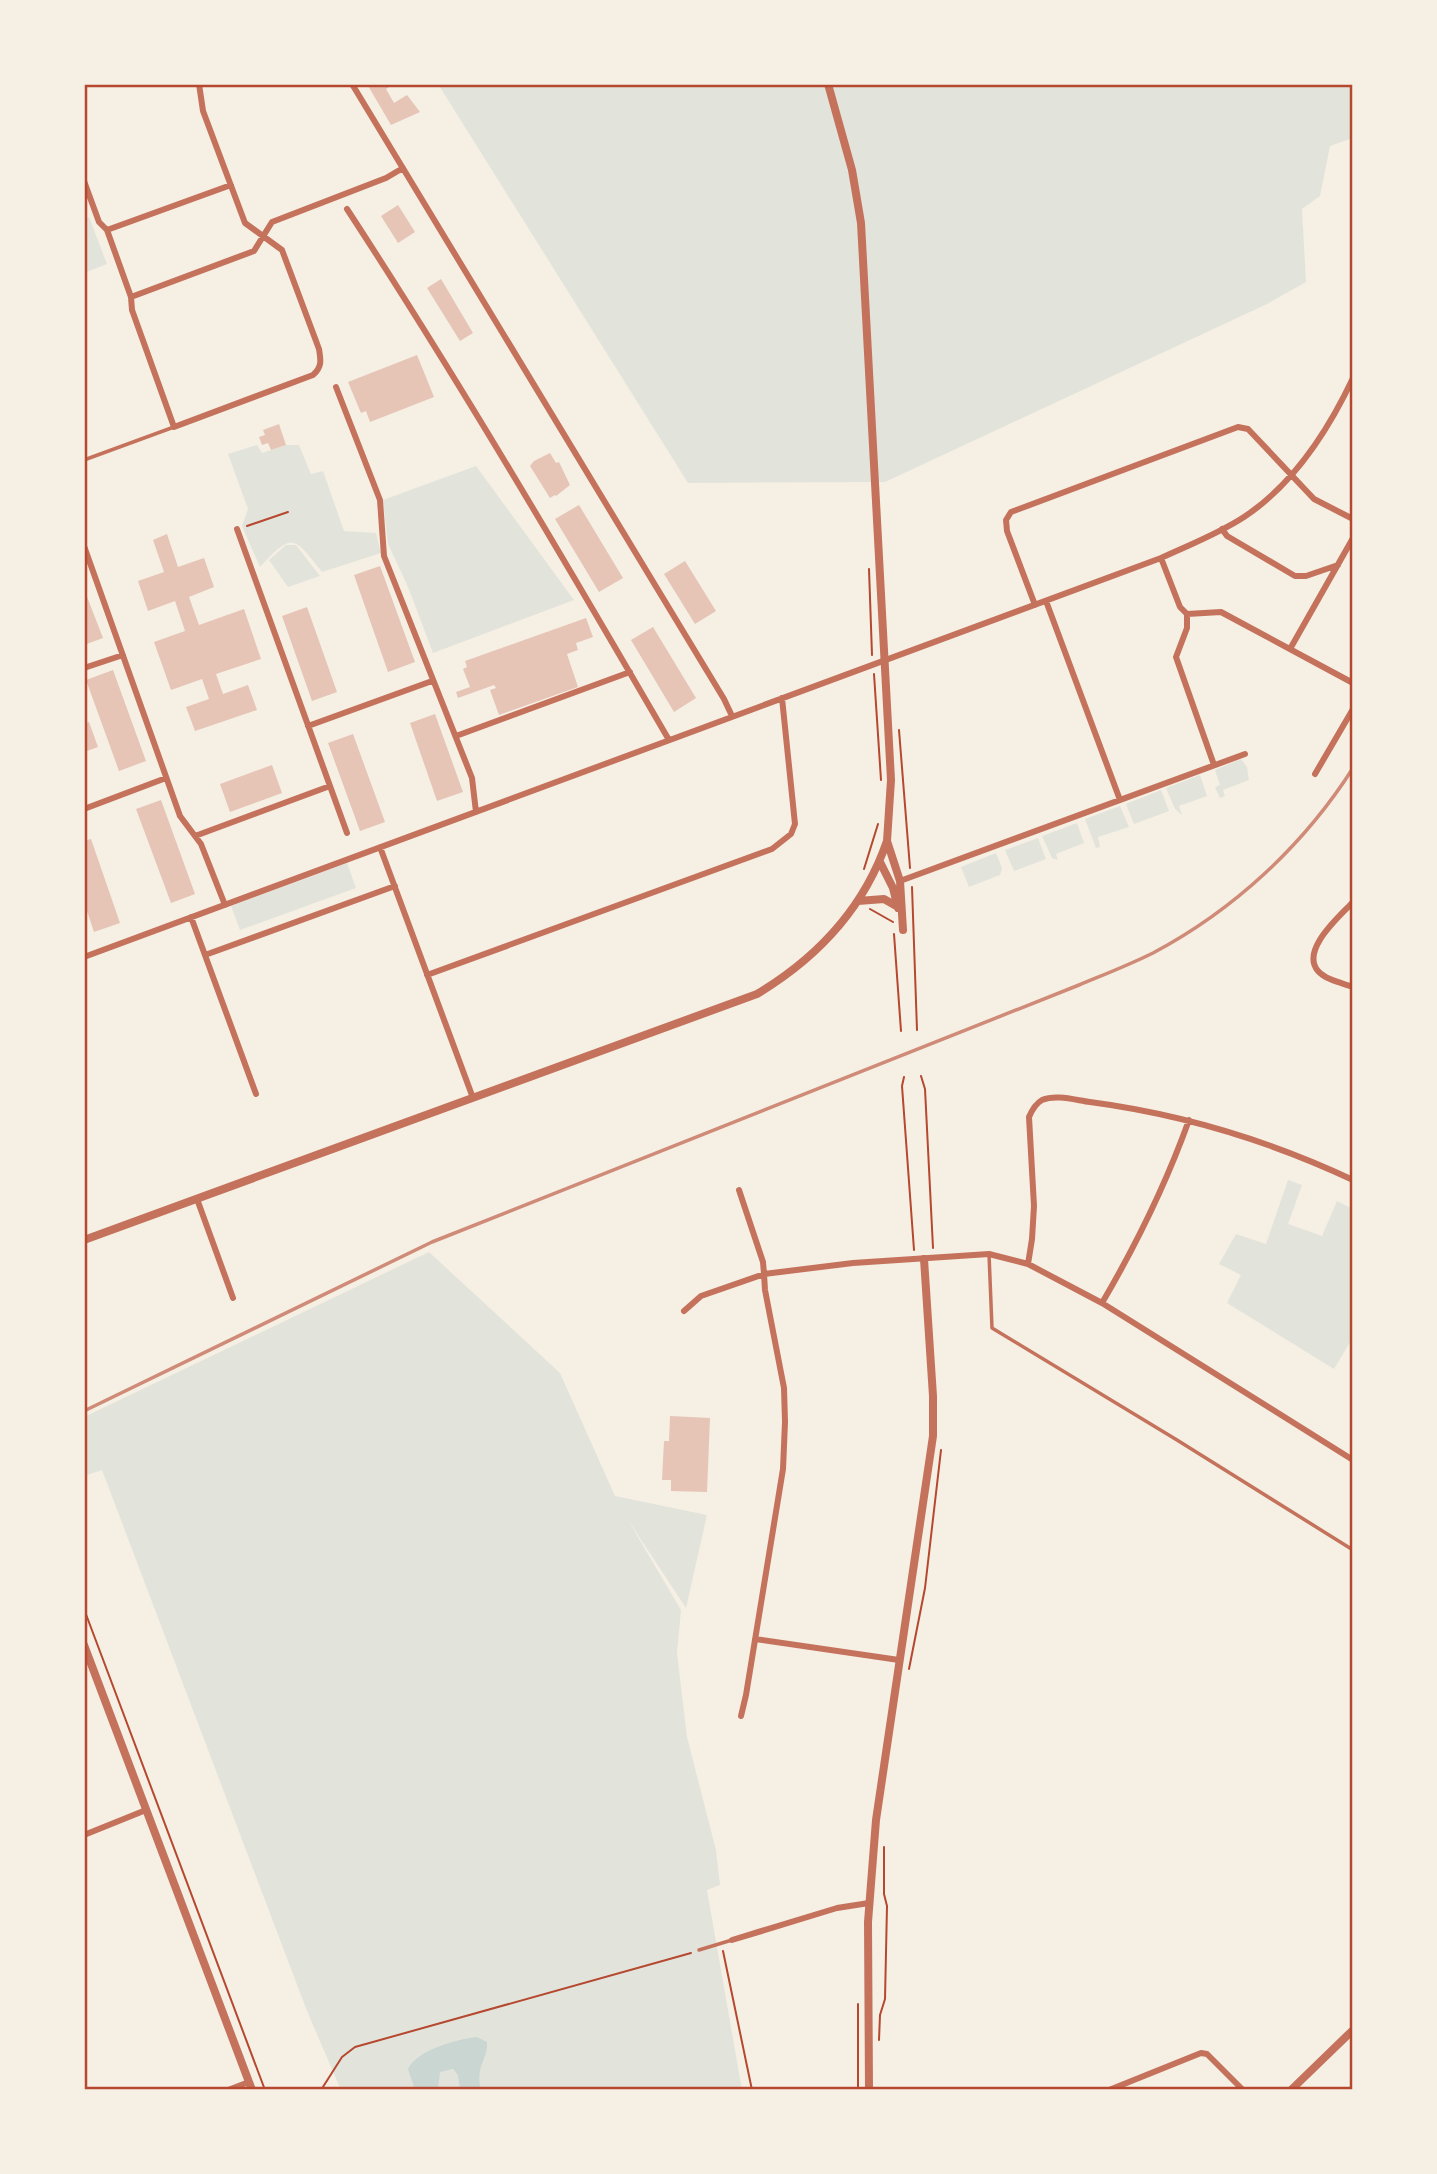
<svg xmlns="http://www.w3.org/2000/svg" width="1437" height="2174" viewBox="0 0 1437 2174" font-family="'Crimson Pro',serif">
  <style>
    .green { fill: #e2e4dc }
    .water { fill: #c9d6d2 }
    .building { fill: #e6c5b7 }
    .lines { fill: none; stroke-linecap: round; stroke-linejoin: round }
    .path { stroke: #b5482f; stroke-width: 2 }
    .service { stroke: #c5725c; stroke-width: 3.5 }
    .minor { stroke: #c5725c; stroke-width: 6 }
    .tertiary { stroke: #c5725c; stroke-width: 8 }
    .rail { stroke: #cf8b77; stroke-width: 3.5 }
    .neatline { fill: none; stroke: #b5482f; stroke-width: 2.5 }
  </style>
  <rect width="100%" height="100%" fill="#f6efe4"/>
  <path class="green" d="M 438,84 L 1353,84 L 1353,138 L 1330,146 L 1320,196 L 1302,209 L 1306,282 L 1267,304 L 885,482 L 688,483 Z
    M 89,217 L 107,264 L 84,273 L 84,219 Z
    M 257,445 L 262,453 L 286,445 L 299,445 L 311,474 L 323,471 L 344,531 L 376,533 L 381,553 L 322,572 C 294,537 293,531 260,567 L 242,526 L 248,509 L 228,454 Z
    M 476,466 L 574,600 L 433,653 L 408,587 L 388,544 L 383,500 Z
    M 286,545 L 296,545 L 320,576 L 288,587 L 269,560 Z
    M 1241,759 L 1247,767 L 1249,780 L 1223,790 L 1225,796 L 1220,798 L 1215,787 L 1220,785 L 1215,770 Z
    M 1200,775 L 1207,796 L 1179,806 L 1182,815 L 1175,809 L 1166,788 Z
    M 1161,790 L 1169,811 L 1134,824 L 1126,804 Z
    M 1120,806 L 1129,827 L 1098,837 L 1100,847 L 1096,848 L 1085,819 Z
    M 1077,823 L 1084,843 L 1056,854 L 1058,860 L 1052,858 L 1042,836 Z
    M 1038,838 L 1046,859 L 1014,871 L 1005,850 Z
    M 996,853 L 1002,868 L 1000,875 L 969,887 L 961,867 Z
    M 347,863 L 356,888 L 240,930 L 231,906 Z
    M 1288,1180 L 1302,1185 L 1288,1224 L 1322,1236 L 1337,1201 L 1353,1209 L 1353,1337 L 1334,1369 L 1227,1303 L 1241,1275 L 1219,1264 L 1236,1234 L 1266,1244 Z
    M 429,1252 L 560,1373 L 615,1496 L 707,1515 L 686,1608 L 628,1520 L 681,1610 L 677,1653 L 687,1737 L 716,1850 L 720,1885 L 707,1890 L 742,2090 L 341,2090 L 307,2011 L 102,1470 L 84,1476 L 84,1417 Z"/>
  <path class="water" d="M 477,2037 L 487,2042 C 488,2060 475,2065 481,2090 L 460,2090 L 458,2075 L 453,2069 L 440,2072 L 438,2090 L 415,2090 L 408,2069 C 417,2050 457,2039 477,2037 Z"/>
  <path class="building" d="M 367,84 L 394,84 L 386,89 L 394,103 L 407,95 L 420,112 L 391,125 Z
    M 398,205 L 415,232 L 398,243 L 381,216 Z
    M 441,279 L 473,333 L 460,341 L 427,288 Z
    M 417,355 L 434,397 L 370,422 L 366,411 L 361,413 L 348,382 Z
    M 279,424 L 286,445 L 271,450 L 268,443 L 262,445 L 259,437 L 265,435 L 263,430 Z
    M 550,453 L 556,463 L 559,462 L 570,485 L 556,496 L 555,495 L 550,498 L 530,466 L 534,461 Z
    M 579,505 L 623,578 L 599,592 L 555,519 Z
    M 167,534 L 178,567 L 204,558 L 214,587 L 189,597 L 199,625 L 244,609 L 261,659 L 216,674 L 223,694 L 248,685 L 257,710 L 195,731 L 186,707 L 209,699 L 202,679 L 171,690 L 154,642 L 185,631 L 175,601 L 148,611 L 138,581 L 164,572 L 153,540 Z
    M 685,561 L 716,611 L 695,624 L 664,574 Z
    M 380,566 L 415,662 L 388,672 L 354,575 Z
    M 84,589 L 103,638 L 84,645 Z
    M 307,607 L 337,692 L 312,701 L 282,616 Z
    M 586,618 L 593,637 L 576,643 L 578,650 L 567,654 L 578,687 L 499,715 L 490,690 L 496,688 L 494,685 L 458,698 L 456,692 L 470,687 L 463,669 L 467,667 L 465,661 Z
    M 653,627 L 696,698 L 674,712 L 631,640 Z
    M 113,670 L 146,761 L 119,771 L 86,680 Z
    M 435,714 L 463,792 L 437,801 L 410,723 Z
    M 89,722 L 98,747 L 84,752 L 84,724 Z
    M 353,734 L 385,822 L 360,831 L 328,743 Z
    M 272,765 L 282,793 L 230,812 L 220,784 Z
    M 161,800 L 195,894 L 171,903 L 136,809 Z
    M 91,839 L 120,923 L 94,932 L 84,902 L 84,841 Z
    M 670,1416 L 710,1418 L 707,1492 L 671,1491 L 671,1480 L 662,1480 L 664,1441 L 669,1441 Z"/>
  <g class="lines">
    <path class="path" d="M 247,526 L 288,512
      M 869,569 L 872,655
      M 874,674 L 881,780
      M 899,730 L 910,868
      M 864,869 L 878,824
      M 912,887 L 917,1030
      M 870,909 L 893,922
      M 894,934 L 901,1031
      M 921,1076 L 925,1089 L 933,1248
      M 904,1077 L 902,1086 L 914,1250
      M 84,1609 L 265,2090
      M 909,1669 L 925,1588 L 941,1450
      M 723,1951 L 752,2090
      M 879,2040 L 880,2015 L 885,1999 L 887,1906 L 884,1894 L 884,1847
      M 321,2090 L 342,2057 L 355,2047 L 691,1953
      M 858,2090 L 858,2004"/>
    <path class="service" d="M 84,460 L 174,427
      M 989,1254 L 992,1328 L 1177,1440 L 1353,1550
      M 699,1950 L 732,1940"/>
    <path class="minor" d="M 352,84 L 724,699 L 732,716
      M 84,181 L 99,222 L 107,230 L 131,297 L 132,310 L 174,427 L 313,375 C 322,367 321,361 319,349 L 282,250 L 245,223 L 203,111 L 199,84
      M 347,209 C 460,382 565,561 669,740
      M 107,230 L 231,185
      M 131,297 L 254,251 L 272,222 L 386,178 L 403,168
      M 336,387 L 380,500 L 384,556 L 472,778 L 476,812
      M 237,529 L 347,833
      M 1222,529 L 1227,536 L 1295,576 L 1306,576 L 1338,565
      M 84,546 L 180,816 L 201,844 L 225,905
      M 1161,558 L 1180,607 L 1187,614 L 1221,612 L 1353,683
      M 1046,601 L 1120,800
      M 1035,605 L 1007,531 L 1006,520 L 1011,512 L 1238,427 L 1248,429 L 1314,499 L 1353,519
      M 1187,614 L 1187,628 L 1176,657 L 1214,765
      M 1290,649 L 1353,538
      M 84,668 L 123,655
      M 308,726 L 432,681
      M 456,736 L 630,672
      M 1315,774 L 1353,709
      M 84,809 L 166,778
      M 195,836 L 330,786
      M 380,847 L 473,1098
      M 900,881 L 1245,754
      M 1353,902 C 1340,916 1300,950 1318,971 C 1326,980 1342,983 1353,987
      M 191,917 L 256,1094
      M 205,955 L 395,886
      M 84,957 L 1161,558 C 1189,545 1218,534 1244,517 C 1294,484 1328,431 1353,378
      M 427,975 L 772,849 L 791,834 L 795,824 L 782,698
      M 197,1199 L 233,1298
      M 1028,1264 L 1032,1239 L 1034,1206 L 1029,1117 C 1032,1110 1035,1104 1042,1100 C 1056,1094 1075,1100 1090,1102 C 1181,1114 1270,1141 1353,1180
      M 1102,1303 C 1136,1245 1166,1184 1189,1120
      M 684,1311 L 701,1296 L 764,1274 L 763,1262 L 739,1190
      M 755,1639 L 899,1660
      M 741,1716 L 746,1695 L 783,1469 L 785,1422 L 784,1388 L 765,1290 L 764,1274 L 853,1263 L 989,1254 L 1028,1264 L 1102,1303 L 1353,1460
      M 84,1835 L 146,1810
      M 732,1940 L 837,1908 L 869,1903
      M 228,2090 L 249,2082
      M 1109,2090 L 1201,2053 L 1207,2054 L 1243,2090"/>
    <path class="tertiary" d="M 828,84 L 852,170 L 861,223 L 891,780 L 887,841 L 900,881 L 903,930
      M 880,862 L 893,888 L 898,908
      M 858,901 L 884,899 L 898,907
      M 84,1240 L 757,994 C 817,958 864,908 887,841
      M 84,1645 L 252,2090
      M 869,2090 L 868,1922 L 876,1820 L 933,1436 L 933,1396 L 924,1259
      M 1291,2090 L 1353,2030"/>
    <path class="rail" d="M 84,1411 L 432,1242 L 1079,985 C 1103,975 1129,965 1153,953 C 1234,910 1304,845 1353,768"/>
  </g>
  <rect width="1437" height="2174" fill="none" stroke="#f6efe4" stroke-width="172"/>
  <rect x="86" y="86" width="1265" height="2002" class="neatline"/>
</svg>
